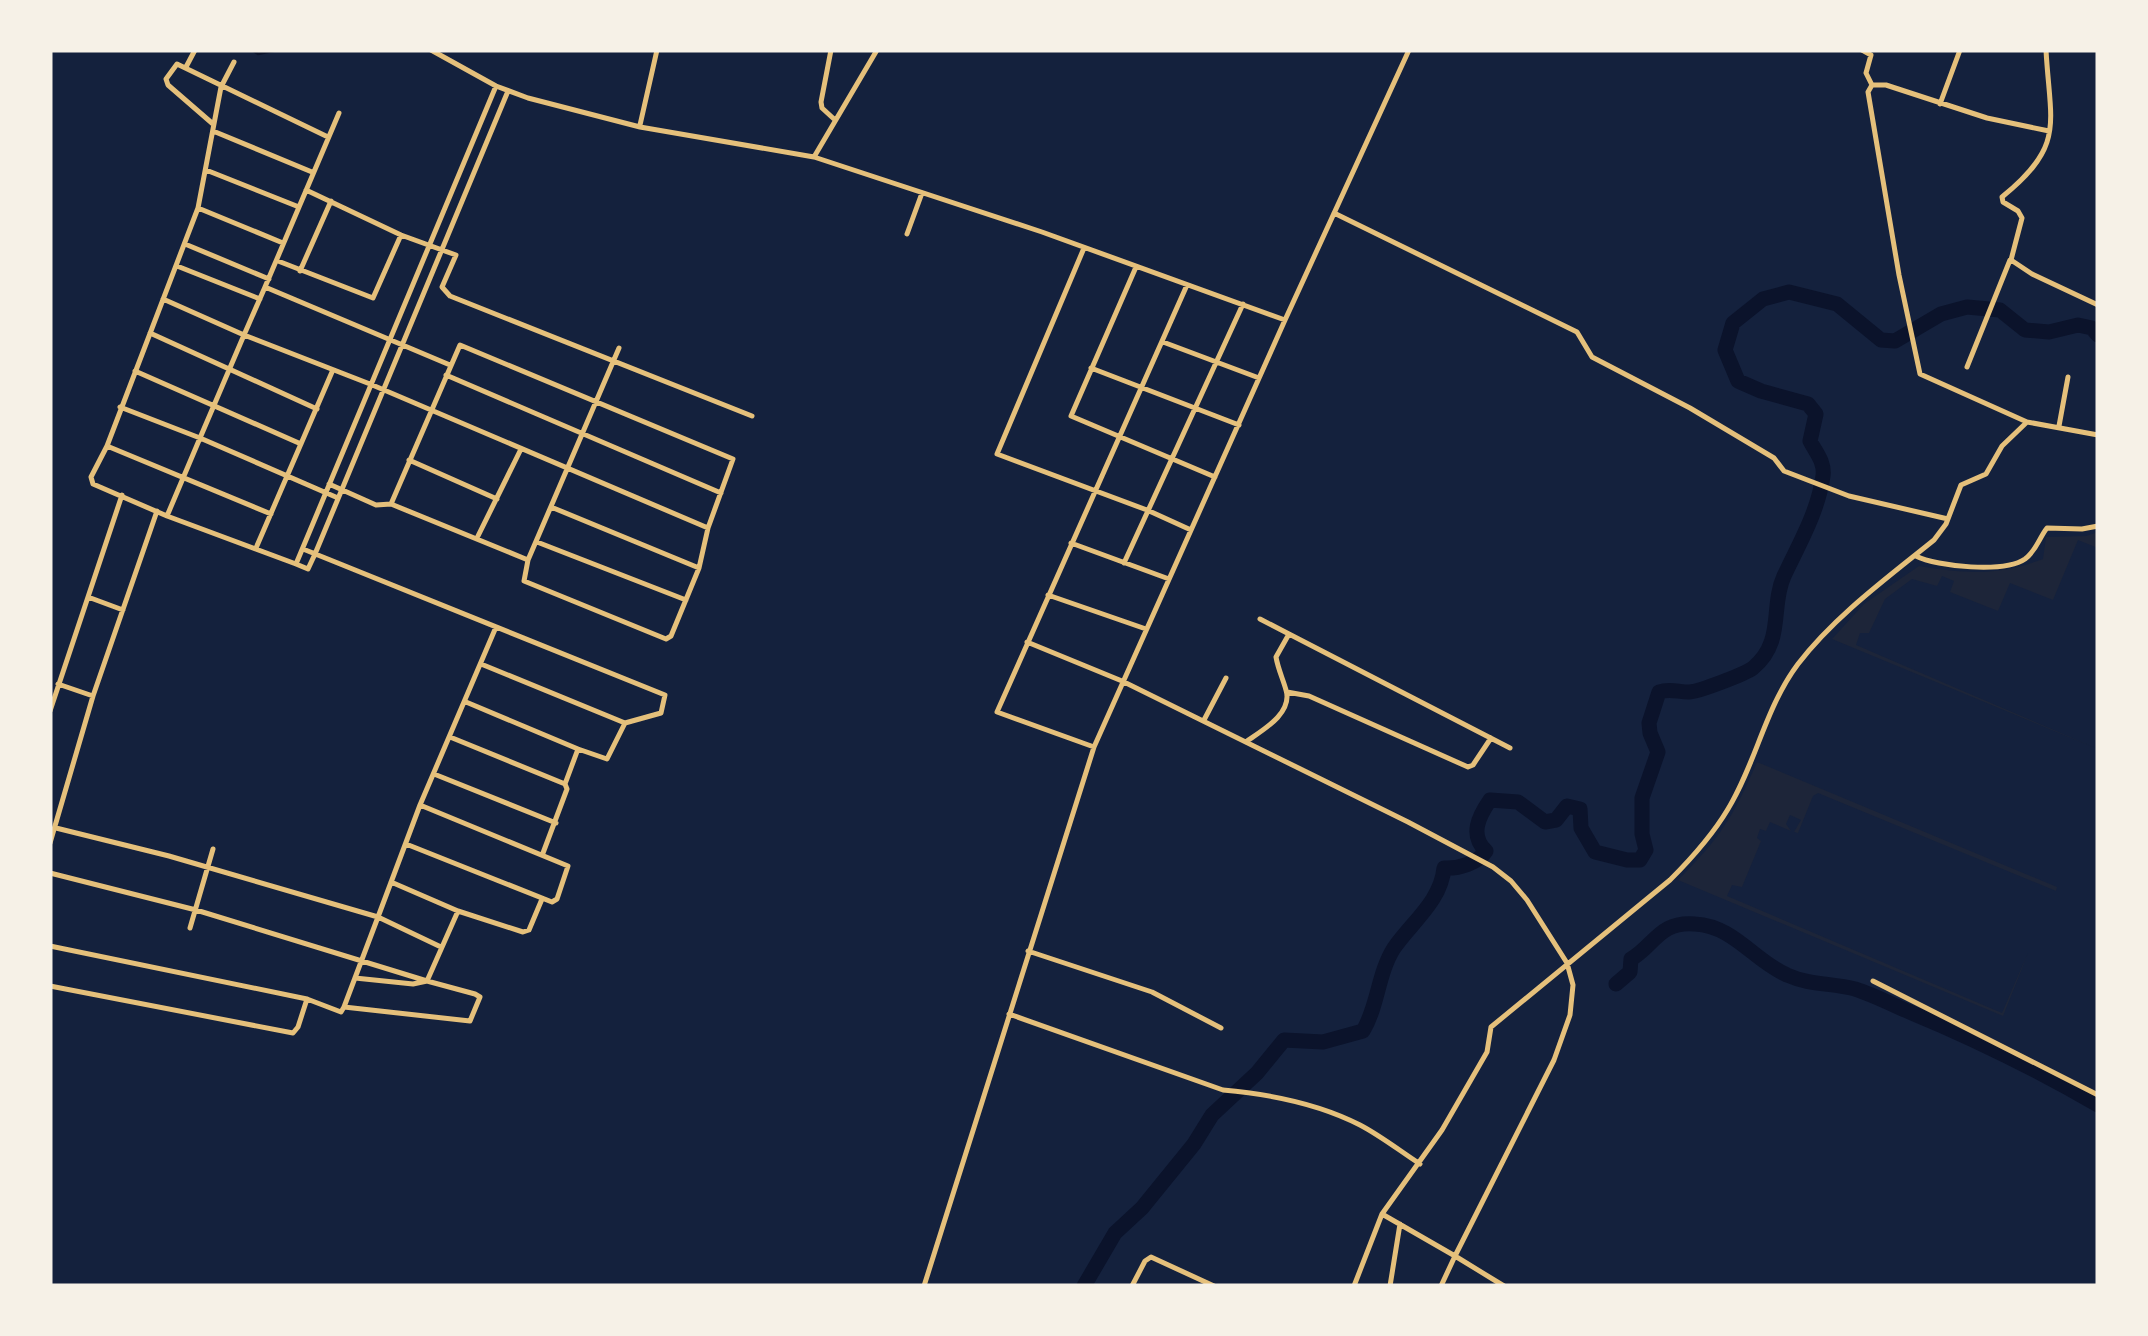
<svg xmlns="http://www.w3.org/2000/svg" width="2148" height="1336" viewBox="0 0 2148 1336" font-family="Montserrat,sans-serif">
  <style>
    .green { fill: #1d2539 }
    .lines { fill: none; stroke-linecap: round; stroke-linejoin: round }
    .stream { stroke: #0b132b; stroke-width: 2.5 }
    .river { stroke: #0b132b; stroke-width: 15 }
    .minor { stroke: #e5c07b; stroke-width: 5 }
  </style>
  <rect width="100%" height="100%" fill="#14213d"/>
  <path class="green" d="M 2098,532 L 2098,548 L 2078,540 L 2053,600 L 2010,583 L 1998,611 L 1950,592 L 1954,581 L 1942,576 L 1937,586 L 1912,579 L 1885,599 L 1869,633 L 1860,633 L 1856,645 L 2098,749 L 1832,639 L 1864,604 L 1919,566 C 1966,574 1998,576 2043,559 L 2046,537 L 2086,536 Z
    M 1757,762 L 2057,887 L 2056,891 L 1818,793 L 1813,796 L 1798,833 L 1794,832 L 1801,820 L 1790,815 L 1786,824 L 1791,831 L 1770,822 L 1766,831 L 1760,829 L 1757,838 L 1761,841 L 1742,887 L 1732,885 L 1727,896 L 2002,1013 L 2028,953 L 2003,1016 L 1678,880 C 1721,837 1733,817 1757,762 Z"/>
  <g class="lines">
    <path class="stream" d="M 252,50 L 258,54 L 278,50"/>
    <path class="river" d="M 1616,984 L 1630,972 L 1631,959 C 1655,945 1659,921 1695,924 C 1734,926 1754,961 1787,975 C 1809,985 1832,983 1855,989 C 1874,995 1893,1005 1912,1013 C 1975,1039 2039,1071 2098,1105
      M 1084,1286 L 1115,1233 L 1142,1208 L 1194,1144 L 1212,1115 L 1257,1073 L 1284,1040 L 1323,1042 L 1363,1031 C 1378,1006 1378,973 1394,948 C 1412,922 1441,901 1444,868 C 1459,869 1478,863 1486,851 C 1469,835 1479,816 1490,800 L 1518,802 L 1545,822 L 1556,820 L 1567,806 L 1580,809 L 1581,828 L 1595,852 L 1627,860 L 1640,860 L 1646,850 L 1642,834 L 1642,798 L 1658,752 L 1650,733 L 1649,723 L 1659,692 C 1670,688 1678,692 1689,692 C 1698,692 1745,674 1753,668 C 1785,642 1770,606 1784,576 C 1799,544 1818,512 1823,476 C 1825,462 1816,453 1810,441 L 1816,414 L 1808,404 L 1761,391 L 1738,381 L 1725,350 L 1733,323 L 1763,299 L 1789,292 L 1837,304 L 1881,340 L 1895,341 L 1941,314 L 1967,307 L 2000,310 L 2025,330 L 2049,332 L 2078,325 L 2092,328 L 2098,335"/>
    <path class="minor" d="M 431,50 L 496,86 L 528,98 L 640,127 L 814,157 L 1042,232 L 1285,320
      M 831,50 L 821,102 L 822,108 L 834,119
      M 1862,50 L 1871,55 L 1866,73 L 1872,85
      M 2046,50 C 2050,124 2066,145 2002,197 L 2003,202 L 2018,211 L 2022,218 L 2011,260 L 2032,274 L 2098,305
      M 186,67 L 195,50
      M 496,86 L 296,564 L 308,569 L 315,554 L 508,91
      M 1940,104 L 1960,50
      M 339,113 L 265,287 L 450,365
      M 213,124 L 168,85 L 166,79 L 177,64 L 328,137
      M 640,125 L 657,50
      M 213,131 L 312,172
      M 814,157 L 877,50
      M 206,170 L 299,207
      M 306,190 L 401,235 L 456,255 L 442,287 L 450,296 L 752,416
      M 198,208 L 283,243
      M 1334,213 L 1577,332 L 1592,357 L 1690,408 L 1774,458 L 1784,471 L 1849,496 L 1948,519
      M 907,234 L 922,193
      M 185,244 L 269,279
      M 1084,248 L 997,454 L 1147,510 L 1191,530
      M 278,261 L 373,298 L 401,235
      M 177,266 L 260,299
      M 1136,267 L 1071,416 L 1215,477
      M 300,271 L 331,201
      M 265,287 L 244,335 L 370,384 L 708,528
      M 150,333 L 317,409
      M 1163,342 L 1259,378
      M 1967,367 L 2010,260
      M 1091,368 L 1239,425
      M 135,371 L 301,444
      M 446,375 L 721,493
      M 120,407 L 200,438 L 244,335 L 163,299
      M 2027,422 L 1920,374 L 1899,275 L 1868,92 L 1872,85 L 1886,85 L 1987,118 L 2049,131
      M 2059,426 L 2068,377
      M 107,446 L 271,514
      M 409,460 L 497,499
      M 329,484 L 376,505 L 391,504 L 528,560 L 524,581 L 666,639 L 671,636 L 699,568 L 708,528 L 733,459 L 460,345 L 391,504
      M 551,507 L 699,568
      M 167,516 L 93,484 L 91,477 L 107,446 L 198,208 L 221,87 L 234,62
      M 478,536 L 521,449
      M 537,542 L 686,600
      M 1071,543 L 1169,579
      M 256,548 L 332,372
      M 303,549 L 665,695 L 661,713 L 625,723 L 607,759 L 578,749 L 565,784 L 567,789 L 543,853
      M 1916,556 C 1937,567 2005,573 2025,559 C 2037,550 2039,538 2047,528 L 2082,529 L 2098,526
      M 528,560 L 619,348
      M 1124,563 L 1243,304
      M 296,564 L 167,516 L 200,438 L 338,498
      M 1048,595 L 1146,629
      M 88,597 L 123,610
      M 1260,619 L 1289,634
      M 1027,642 L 1122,681 L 1408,822 L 1493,867 L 1511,881 L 1527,900 L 1567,963 L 1573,985 L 1570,1015 L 1554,1060 L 1455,1256 L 1504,1286
      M 481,664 L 625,723
      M 58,684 L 93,696
      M 1287,692 L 1309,696 L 1468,767 L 1473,765 L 1491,738
      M 466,702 L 578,749
      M 50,711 L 122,495
      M 1204,720 L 1226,678
      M 450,737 L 565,784
      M 1247,741 C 1263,730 1293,713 1286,690 C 1283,679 1278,669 1276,657 L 1289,634 L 1510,748
      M 1094,747 L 997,712 L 1187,285
      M 434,774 L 556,823
      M 56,828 L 169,856 L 378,917 L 420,805
      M 50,843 L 93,696 L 157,511
      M 406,844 L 552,902 L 557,899 L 568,866 L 420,805 L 496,627
      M 50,873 L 196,910 L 427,981 L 458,911
      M 391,882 L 458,911 L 523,932 L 529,930 L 542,899
      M 190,928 L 213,849
      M 50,946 L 307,999 L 341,1012 L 344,1007
      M 1028,951 L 1152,992 L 1221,1028
      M 355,978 L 413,984 L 427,981 L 475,994 L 480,997 L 470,1021 L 344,1007 L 378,917 L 441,947
      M 1873,981 L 2098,1095
      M 50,986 L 293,1033 L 298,1027 L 307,999
      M 1009,1014 L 1223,1090 C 1268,1094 1319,1104 1360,1125 C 1381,1136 1400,1151 1420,1164
      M 1382,1214 L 1455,1256 L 1441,1286
      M 924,1286 L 1094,747 L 1285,320 L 1409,50
      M 1132,1286 L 1145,1261 L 1151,1257 L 1214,1286
      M 1354,1286 L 1382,1214 L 1442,1130 L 1487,1052 L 1491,1027 L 1670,880 C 1692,858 1712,836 1728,809 C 1756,763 1765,708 1798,664 C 1835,616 1887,578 1934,540 L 1946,524 L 1961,485 L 1986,474 L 2002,446 L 2027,422 L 2098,435
      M 1390,1286 L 1400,1224"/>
  </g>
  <rect width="2148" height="1336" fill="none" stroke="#f6f1e7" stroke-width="105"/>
</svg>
